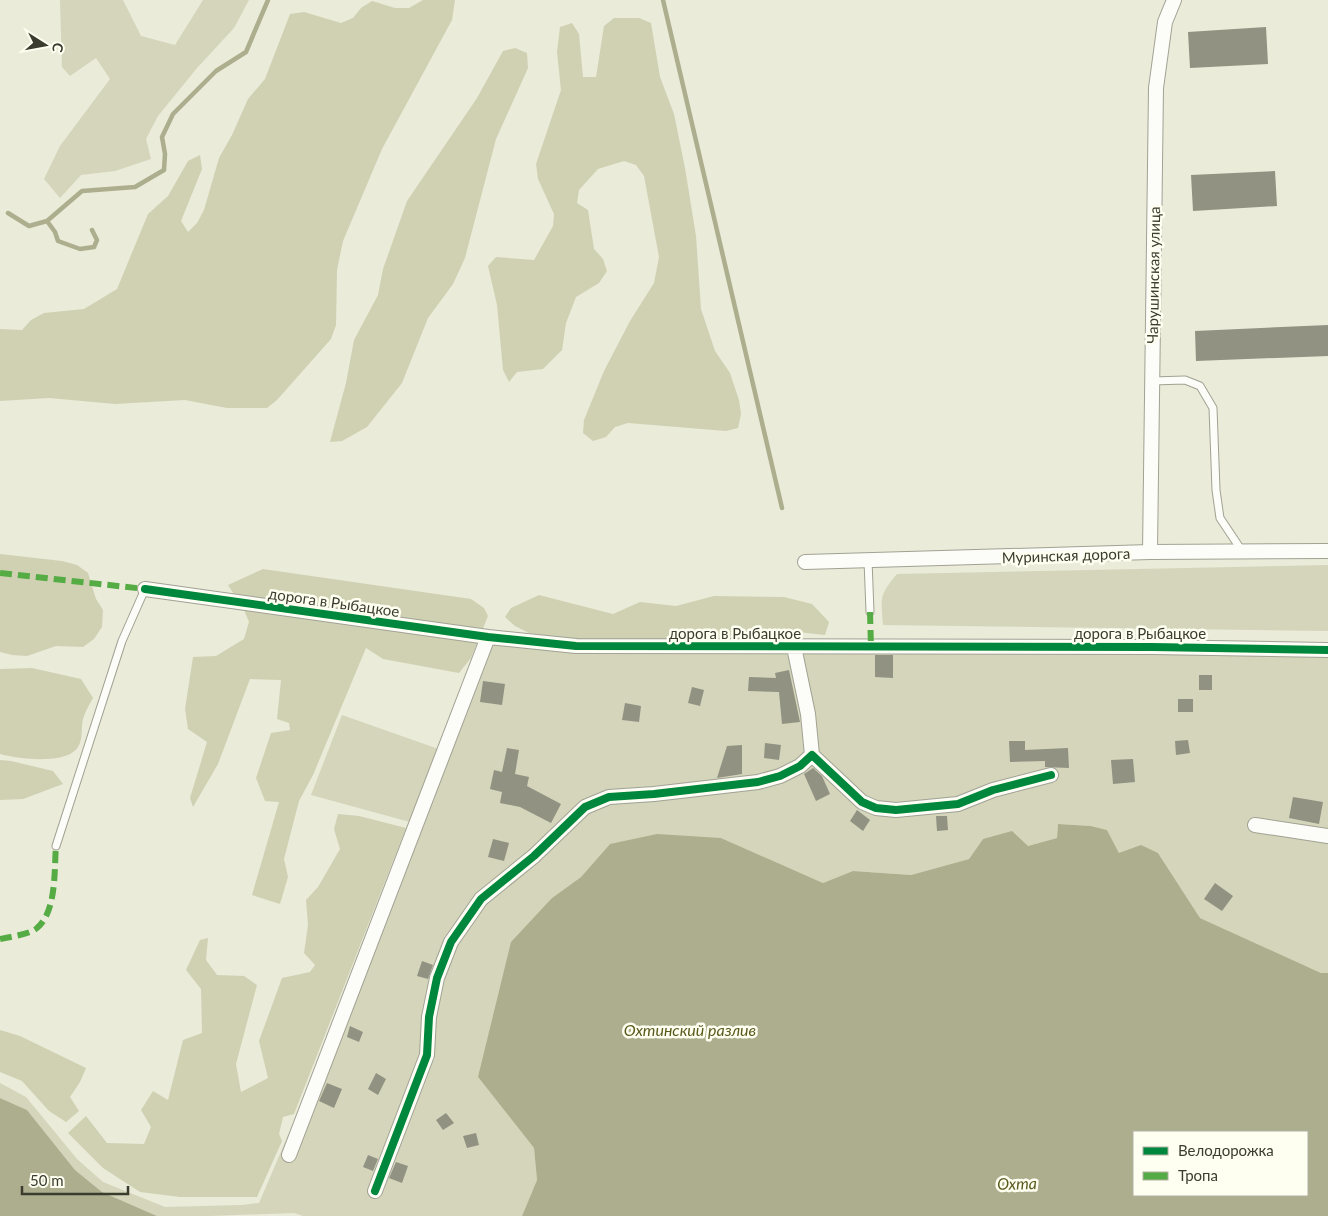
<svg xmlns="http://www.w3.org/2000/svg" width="1328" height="1216" viewBox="0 0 1328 1216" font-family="Lato,sans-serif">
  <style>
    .green { fill: #d4d5ba }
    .forest { fill: #d0d1b3 }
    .water { fill: #adae8e; fill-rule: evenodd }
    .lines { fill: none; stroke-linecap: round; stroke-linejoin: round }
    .stream { stroke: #adae8e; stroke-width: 4.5 }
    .building { fill: #919282 }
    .service-casing { stroke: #a1a293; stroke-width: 9 }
    .minor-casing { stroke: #a1a293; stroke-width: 16 }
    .service { stroke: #fcfcf9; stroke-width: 7 }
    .minor { stroke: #fcfcf9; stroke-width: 14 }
    .quiet { stroke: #55ac44; stroke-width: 6; stroke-dasharray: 12 6; stroke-linecap: butt }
    .cycleway-casing { stroke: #fefff1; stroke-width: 11 }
    .cycleway { stroke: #00873e; stroke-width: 8 }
    .labels { text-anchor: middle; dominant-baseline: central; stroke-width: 5; stroke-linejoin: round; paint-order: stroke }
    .street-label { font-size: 15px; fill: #3b3c2e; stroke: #fefff1 }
    .water-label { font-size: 16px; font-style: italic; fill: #5b5a1d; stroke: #fefff1 }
  </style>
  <rect width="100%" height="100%" fill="#eaebd8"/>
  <path class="green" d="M 60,0 L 123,0 L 141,36 L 175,45 L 203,0 L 249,0 L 234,28 L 197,68 L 158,116 L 146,139 L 151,159 L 115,171 L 81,175 L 60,198 L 44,179 L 60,146 L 110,79 L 96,58 L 70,76 L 62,67 Z
    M 1328,565 L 1328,631 L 883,625 C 881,598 879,595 897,574 Z
    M 493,642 L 1328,650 L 1328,973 L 1321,973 L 1200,918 L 1158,853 L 1119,853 L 1107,830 L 1091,826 L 1058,824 L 1057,838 L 1028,846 L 983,839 L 969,859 L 911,875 L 853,871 L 823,883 L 721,838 L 610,844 L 581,877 L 552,898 L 478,1077 L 534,1148 L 537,1180 L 522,1216 L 303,1216 L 294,1213 L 209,1216 L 157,1216 L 102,1192 L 75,1170 L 27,1110 L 0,1098 L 0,1083 L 26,1097 L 77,1159 L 103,1182 L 165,1207 L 242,1205 L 259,1203 L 421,825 L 311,795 L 342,715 L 447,752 Z"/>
  <path class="forest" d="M 423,0 L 455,0 L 452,20 L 382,149 L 343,241 L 337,270 L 336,325 L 331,339 L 277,400 L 267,408 L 227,408 L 185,400 L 115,404 L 49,398 L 0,401 L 0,329 L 22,330 L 31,320 L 44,313 L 84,309 L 117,289 L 148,214 L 168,196 L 188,161 L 200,155 L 202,169 L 181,221 L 188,232 L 197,223 L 204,210 L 219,158 L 232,135 L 248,99 L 265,79 L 290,14 L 304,12 L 341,23 L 353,18 L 361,8 L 372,1 L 395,8 L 409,8 Z
    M 614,18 L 639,18 L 651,23 L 660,77 L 674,114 L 685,168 L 696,236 L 701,309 L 715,351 L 730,373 L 739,400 L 741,414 L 738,428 L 726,431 L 628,423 L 615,427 L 606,437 L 593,441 L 583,433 L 584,420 L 604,371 L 630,321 L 654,283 L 659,257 L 644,176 L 636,165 L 624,161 L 598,169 L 579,190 L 577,203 L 588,210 L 594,249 L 603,259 L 607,271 L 599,283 L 576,297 L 566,323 L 562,350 L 543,369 L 517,372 L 509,382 L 503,370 L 497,305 L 488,266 L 496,257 L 534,260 L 553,226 L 554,214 L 538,179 L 536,164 L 561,90 L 557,52 L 560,27 L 572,23 L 579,34 L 583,77 L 596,77 L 604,26 Z
    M 515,48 L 527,53 L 528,68 L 496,139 L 465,258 L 453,284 L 428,318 L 402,383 L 367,427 L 342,441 L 330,442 L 346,383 L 354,340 L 378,295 L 383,269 L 407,201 L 477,98 L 503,51 Z
    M 0,554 L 62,561 L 77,565 L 88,573 L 96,599 L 103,610 L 102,627 L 94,639 L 83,647 L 56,646 L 27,656 L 12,655 L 0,652 Z
    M 263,569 L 471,599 L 484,608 L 488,616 L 471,658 L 459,673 L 383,659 L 366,648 L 313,775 L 299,801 L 284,859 L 288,877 L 280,904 L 252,895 L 279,802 L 265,801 L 256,778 L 271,733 L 290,730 L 289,723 L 277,719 L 281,680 L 250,679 L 218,764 L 193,807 L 190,798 L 207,742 L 188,729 L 185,709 L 193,657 L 216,656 L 244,639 L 249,622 L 244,610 L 228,585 Z
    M 539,595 L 613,614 L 640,602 L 676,606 L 714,596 L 784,597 L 812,604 L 829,622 L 825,635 L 798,632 L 766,634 L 736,641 L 577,641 L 529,633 L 515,626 L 505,617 L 511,608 Z
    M 32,668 L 81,679 L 93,698 C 89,705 85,712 83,719 C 81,727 83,740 78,747 C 67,765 18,759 0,754 L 0,669 Z
    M 0,760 L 11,761 L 53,771 L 63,784 L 23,799 L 0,800 Z
    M 338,814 L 359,816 L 406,828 L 294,1114 L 283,1117 L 279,1134 L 282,1141 L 257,1197 L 180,1197 L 140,1192 L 103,1168 L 68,1133 L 86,1116 L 107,1143 L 144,1144 L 151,1127 L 141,1110 L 153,1091 L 168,1100 L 183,1040 L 202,1033 L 201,989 L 186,970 L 200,940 L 208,938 L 206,960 L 217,975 L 244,976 L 257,985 L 236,1064 L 241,1092 L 268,1078 L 259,1041 L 282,978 L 310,972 L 315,965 L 304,953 L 308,925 L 306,900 L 318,887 L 340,849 L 334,829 Z
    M 0,1030 L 20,1036 L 86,1068 L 80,1082 L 70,1097 L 79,1111 L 66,1122 L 49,1111 L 22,1081 L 0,1072 Z"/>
  <path class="water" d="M 1058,824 L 1091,826 L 1107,830 L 1119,853 L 1141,845 L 1158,853 L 1200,918 L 1321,973 L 1328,973 L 1328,1216 L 522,1216 L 537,1180 L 534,1148 L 478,1077 L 511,942 L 552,898 L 581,877 L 610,844 L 657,834 L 721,838 L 823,883 L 853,871 L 911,875 L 969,859 L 983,839 L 1012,831 L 1028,846 L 1057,838 ZM 1307,1132 L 1307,1195 L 1134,1195 L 1134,1132 Z
    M 0,1098 L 27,1110 L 75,1170 L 102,1192 L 157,1216 L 0,1216 Z"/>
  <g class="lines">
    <path class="stream" d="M 663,0 L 782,508
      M 8,213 L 29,226 L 47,221 L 82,191 L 135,187 L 164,170 L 165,154 L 162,137 L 173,114 L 216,71 L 246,52 L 268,0
      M 47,221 L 55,232 L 58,241 L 80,249 L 94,247 L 97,240 L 92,230"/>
  </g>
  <path class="building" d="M 1266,27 L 1268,64 L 1190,68 L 1188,32 Z
    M 1275,171 L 1277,206 L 1193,211 L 1191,175 Z
    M 1328,325 L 1328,356 L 1196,361 L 1195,331 Z
    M 875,655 L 893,655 L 893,678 L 875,677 Z
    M 789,670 L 800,722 L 782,724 L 779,692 L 748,691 L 749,677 L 776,678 L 775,673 Z
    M 1199,675 L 1212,675 L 1212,690 L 1199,690 Z
    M 483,681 L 505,684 L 502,705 L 480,702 Z
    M 692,687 L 704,690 L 700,706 L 688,703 Z
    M 1178,699 L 1193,699 L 1193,712 L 1178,712 Z
    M 625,703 L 641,706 L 639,722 L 622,720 Z
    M 1188,740 L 1190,753 L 1176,755 L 1175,741 Z
    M 1009,741 L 1025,741 L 1025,750 L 1068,748 L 1069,768 L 1045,767 L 1045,761 L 1010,762 Z
    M 765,743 L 781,745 L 779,760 L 764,758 Z
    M 742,745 L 742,774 L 717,778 L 727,746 Z
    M 507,748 L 519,750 L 515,774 L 529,777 L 527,786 L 561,804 L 551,823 L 520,807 L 500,803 L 502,792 L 490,789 L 494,770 L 502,772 Z
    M 1133,759 L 1135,782 L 1113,784 L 1111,760 Z
    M 813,768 L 822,776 L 830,794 L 816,801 L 804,774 Z
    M 1293,797 L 1323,802 L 1319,824 L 1289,818 Z
    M 857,810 L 870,820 L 863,831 L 850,821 Z
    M 936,816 L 947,816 L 948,830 L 937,831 Z
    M 493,839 L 509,843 L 504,861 L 488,857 Z
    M 1215,883 L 1233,896 L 1222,911 L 1204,899 Z
    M 422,961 L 433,965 L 428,979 L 417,976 Z
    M 350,1026 L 363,1032 L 359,1042 L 347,1037 Z
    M 376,1073 L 386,1079 L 378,1095 L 368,1089 Z
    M 327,1083 L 342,1089 L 334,1108 L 319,1101 Z
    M 446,1113 L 454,1123 L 443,1130 L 436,1120 Z
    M 476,1133 L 479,1145 L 467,1148 L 463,1136 Z
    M 368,1155 L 378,1159 L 373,1171 L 363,1167 Z
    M 396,1162 L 408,1166 L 402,1183 L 389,1178 Z"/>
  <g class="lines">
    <g class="service-casing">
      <path id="service" d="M 1152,381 L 1185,380 L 1200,386 L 1213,408 L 1216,490 L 1220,518 L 1242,551
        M 868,560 L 870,612
        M 56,846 L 122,641 L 145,589"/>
    </g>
    <g class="minor-casing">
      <path id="minor" d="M 1150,552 L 1156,88 L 1165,22 L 1174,0
        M 805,562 L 1150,552 L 1328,551
        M 145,589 L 488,637 L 576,646 L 1152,647 L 1328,650
        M 794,647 L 808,714 L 812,755
        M 1255,825 L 1328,836
        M 289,1155 L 488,637
        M 375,1191 L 427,1055 L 429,1017 L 437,978 L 451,942 L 481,899 L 534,856 L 585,807 L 609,797 L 654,794 L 758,782 L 780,776 L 800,766 L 812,755 L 862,802 L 876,808 L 896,810 L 958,804 L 993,790 L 1051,775"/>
    </g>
    <use href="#service" class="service"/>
    <use href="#minor" class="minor"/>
    <path class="quiet" d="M 0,573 L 145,589
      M 870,612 L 871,647
      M 0,939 C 9,937 31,934 37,928 C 57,911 54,870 56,846"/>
    <g class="cycleway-casing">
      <path id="cycleway" d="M 145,589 L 488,637 L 576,646 L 1152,647 L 1328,650
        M 375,1191 L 427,1055 L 429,1017 L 437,978 L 451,942 L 481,899 L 534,856 L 585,807 L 609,797 L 654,794 L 758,782 L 780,776 L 800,766 L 812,755 L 862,802 L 876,808 L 896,810 L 958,804 L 993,790 L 1051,775"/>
    </g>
    <use href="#cycleway" class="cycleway"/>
  </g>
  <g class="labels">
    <g class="street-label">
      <text transform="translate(1153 275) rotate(-89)">Чарушинская улица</text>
      <text transform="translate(1066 555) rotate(-2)">Муринская дорога</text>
      <text transform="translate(334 602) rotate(8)">дорога в Рыбацкое</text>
      <text x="735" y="633">дорога в Рыбацкое</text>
      <text x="1140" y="633">дорога в Рыбацкое</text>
    </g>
    <g class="water-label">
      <text x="690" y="1029">Охтинский разлив</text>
      <text transform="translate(1017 1183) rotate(-1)">Охта</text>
    </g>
  </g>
  <rect x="1133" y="1131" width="175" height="65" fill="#fefff1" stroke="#b0b1a3"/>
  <rect x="1143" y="1147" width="25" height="8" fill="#00873e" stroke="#b0b1a3"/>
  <text x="1178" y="1156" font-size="15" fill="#3b3c2e">Велодорожка</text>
  <rect x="1143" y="1172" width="25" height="8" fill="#55ac44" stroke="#b0b1a3"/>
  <text x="1178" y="1181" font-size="15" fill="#3b3c2e">Тропа</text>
  <g transform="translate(45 45) rotate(101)" stroke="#fefff1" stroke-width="4" paint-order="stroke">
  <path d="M0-4L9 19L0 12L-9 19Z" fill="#3b3c2e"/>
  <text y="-8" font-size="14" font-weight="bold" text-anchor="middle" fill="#3b3c2e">С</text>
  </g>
  <path d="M22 1186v8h106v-8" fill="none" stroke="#3b3c2e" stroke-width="2.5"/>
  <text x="30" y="1186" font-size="15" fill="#3b3c2e" stroke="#fefff1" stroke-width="4" paint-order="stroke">50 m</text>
</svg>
